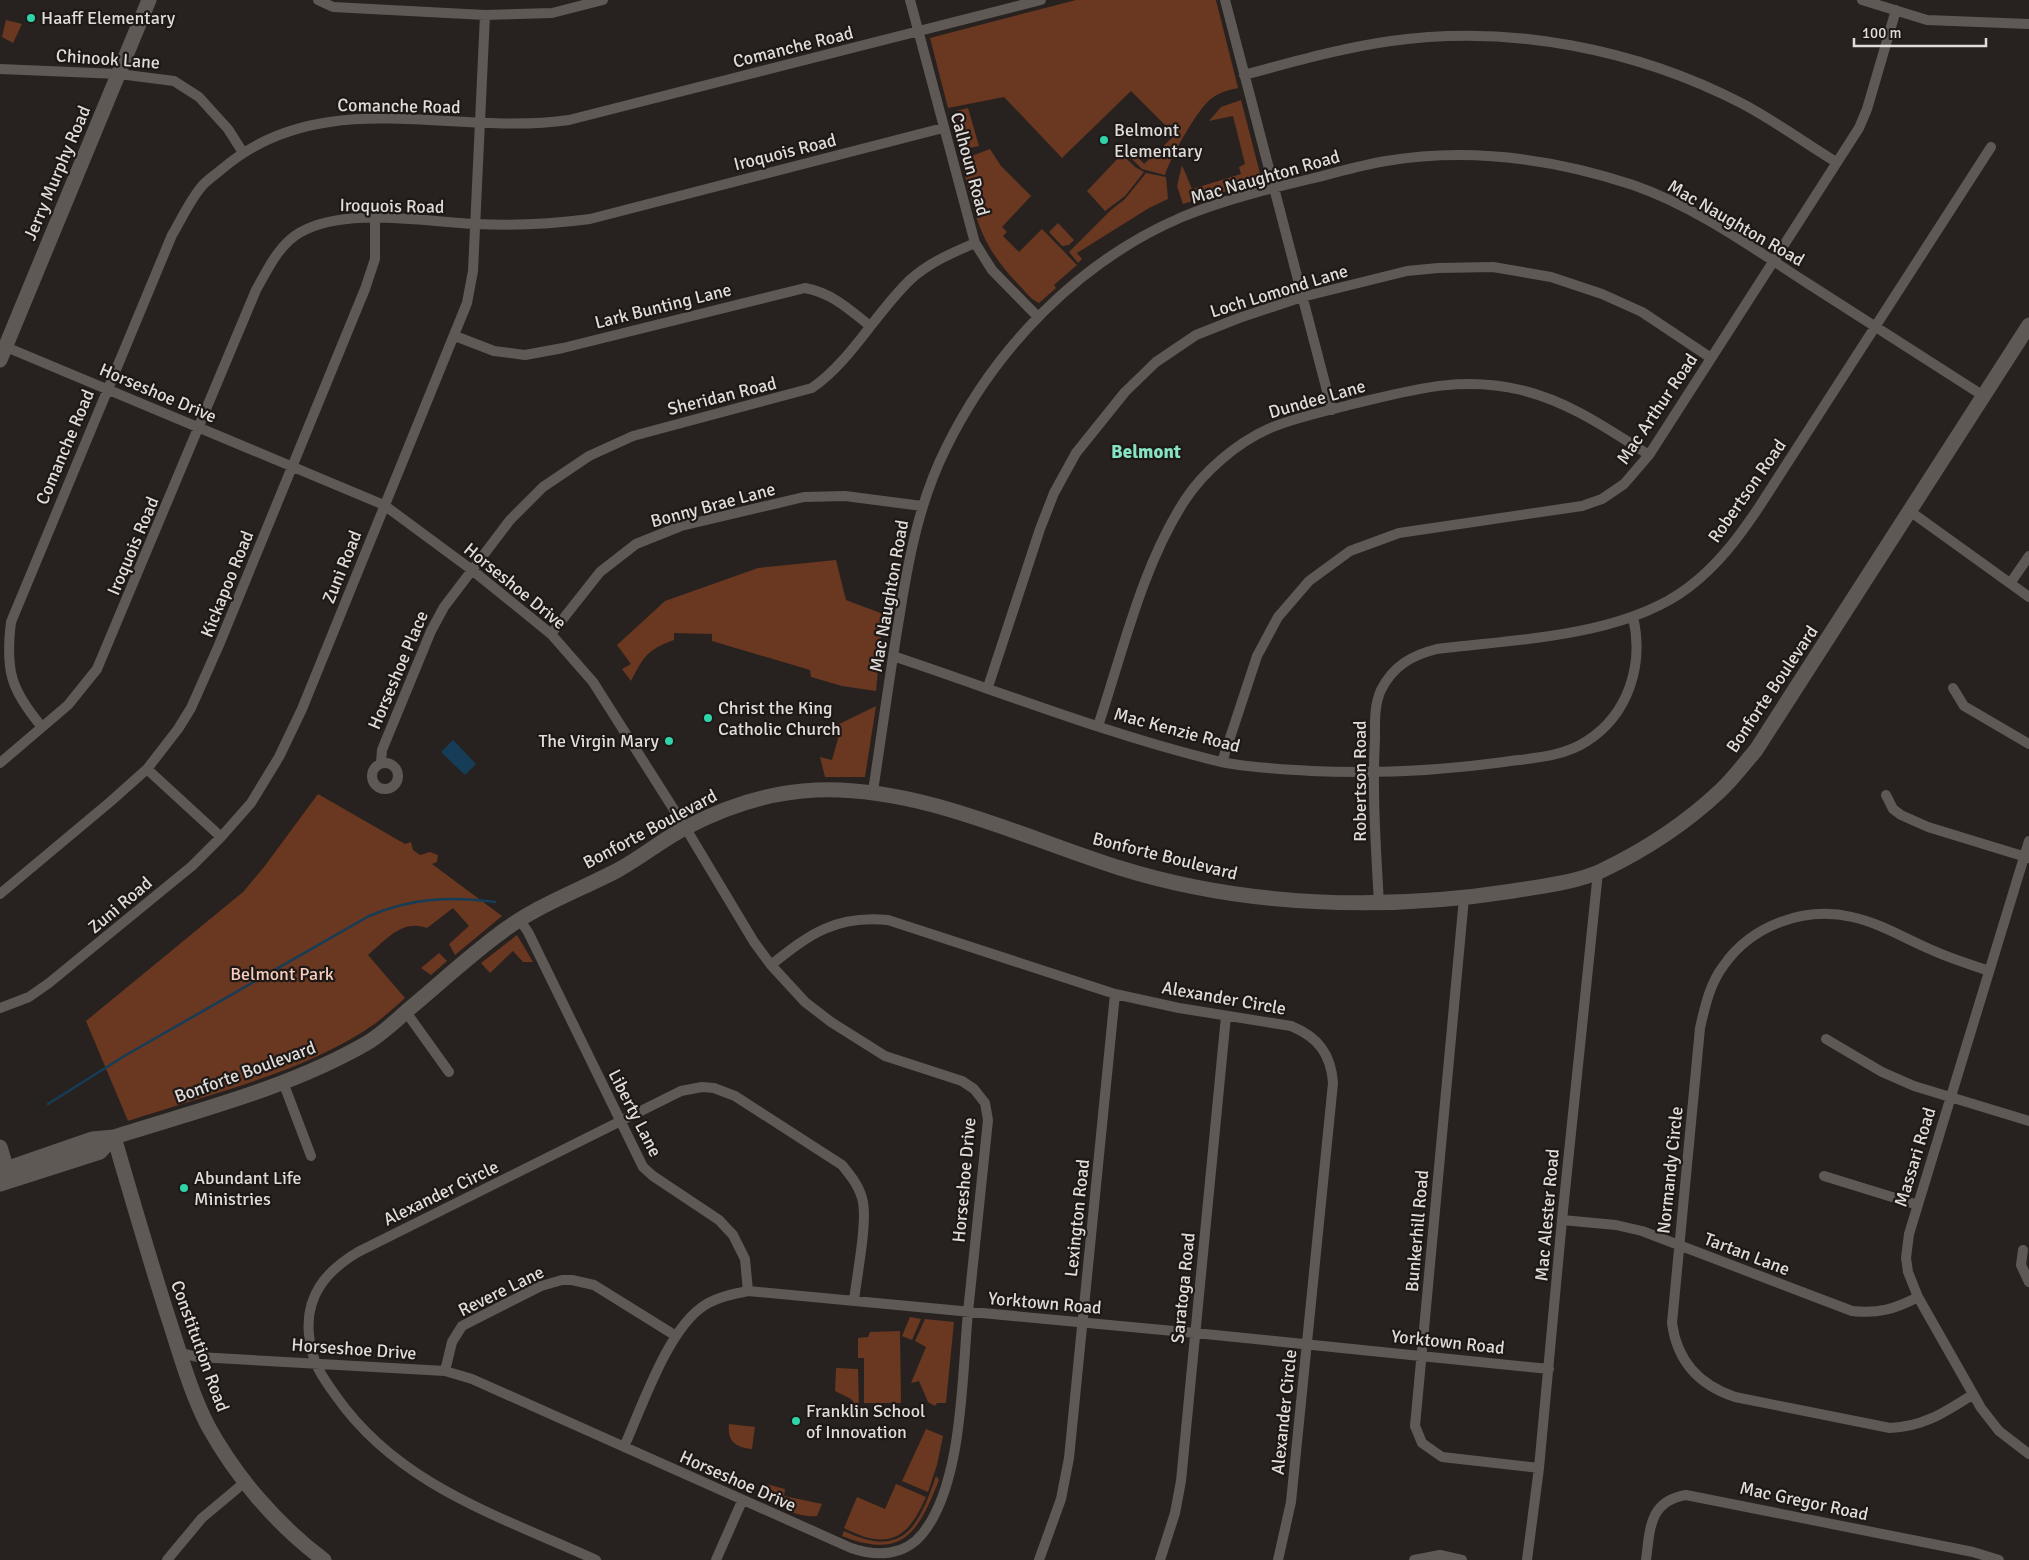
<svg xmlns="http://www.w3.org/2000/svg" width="2029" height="1560" viewBox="0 0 2029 1560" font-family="Signika,sans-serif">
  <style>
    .green { fill: #6a3720 }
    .water { fill: #163d58 }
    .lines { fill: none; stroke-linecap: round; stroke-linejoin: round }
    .stream { stroke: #163d58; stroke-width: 2.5 }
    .street { stroke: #5f5956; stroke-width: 10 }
    .secondary { stroke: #5f5956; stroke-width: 15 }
    .poi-dot { fill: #30d4a9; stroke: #1e1816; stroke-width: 2 }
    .labels { text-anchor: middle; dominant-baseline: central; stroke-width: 4.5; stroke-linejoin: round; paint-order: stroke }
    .poi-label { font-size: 18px; fill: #dfdcda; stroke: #1e1816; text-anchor: start }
    .street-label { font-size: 18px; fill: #dfdcda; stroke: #1e1816 }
    .park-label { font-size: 18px; fill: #f7ccba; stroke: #1e1816 }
    .neighbourhood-label { font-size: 19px; font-weight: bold; fill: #86e3c3; stroke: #1e1816 }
  </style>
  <rect width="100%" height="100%" fill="#27221f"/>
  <path class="green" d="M 1076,0 L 1216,0 L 1238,88 C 1229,90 1220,92 1212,98 C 1198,108 1170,158 1165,175 L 1142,169 L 1125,152 L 1127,150 L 1131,155 L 1134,153 L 1144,164 L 1175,135 L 1131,91 L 1062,158 L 1004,97 L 948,108 L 930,38 Z
    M 6,20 L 22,24 L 13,43 L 2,37 Z
    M 1241,100 L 1262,181 L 1183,204 L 1177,186 L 1182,165 L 1192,189 L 1241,174 L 1239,167 L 1245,164 L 1233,116 L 1209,121 L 1221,107 Z
    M 968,108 L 979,146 L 965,149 L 956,111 Z
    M 990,149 L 1001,166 L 1031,196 L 1002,227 L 1007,232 L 1003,236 L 1019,252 L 1042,229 L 1077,265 L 1054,285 L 1056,288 L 1039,303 C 1031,300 1025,291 1019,285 C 978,243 975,214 961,160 Z
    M 1122,154 L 1135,167 L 1144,172 L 1125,196 L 1105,211 L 1087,191 Z
    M 1146,173 L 1166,177 L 1168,199 L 1149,208 L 1077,253 L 1082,259 L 1078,263 L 1069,252 L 1111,210 L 1125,199 Z
    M 1058,223 L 1074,240 L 1069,245 L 1062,246 L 1049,232 Z
    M 836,560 L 846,600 L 883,614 L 876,691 L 842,686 L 811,677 L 810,670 L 712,641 L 712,634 L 674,633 L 674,640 C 647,650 644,656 631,681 L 622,669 L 631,664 L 617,645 L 665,601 L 758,568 Z
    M 876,706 L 865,777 L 825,777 L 820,757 L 832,760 L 839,735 L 837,732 L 829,729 Z
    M 318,794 L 405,844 L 411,842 L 413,850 L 420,855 L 430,852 L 438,855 L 437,862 L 432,864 L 502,916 L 455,955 L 449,944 L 469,926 L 453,908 L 427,928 C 402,919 386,940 368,955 L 405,998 C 396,1006 386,1015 376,1023 C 307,1072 209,1094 128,1121 L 86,1021 L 243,892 L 264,867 Z
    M 517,935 L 533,962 L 523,962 L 513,951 L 490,973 L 481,963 Z
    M 439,953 L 447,961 L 431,975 L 421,968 Z
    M 910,1317 L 921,1319 L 912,1340 L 902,1336 Z
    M 925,1319 L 954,1322 L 946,1403 L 937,1403 L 935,1406 L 928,1402 L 919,1381 L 911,1383 L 926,1347 L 915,1341 Z
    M 900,1331 L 901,1403 L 864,1403 L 864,1358 L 858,1358 L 858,1338 L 868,1337 L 870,1332 Z
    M 836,1368 L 858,1369 L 859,1410 L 851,1399 L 835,1391 Z
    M 729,1424 L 755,1427 L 752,1449 C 736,1447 727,1442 729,1424 Z
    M 926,1429 L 943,1436 L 937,1465 L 928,1492 L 902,1481 Z
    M 936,1476 L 939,1480 C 918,1533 903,1560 842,1536 L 844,1531 C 903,1559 918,1528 936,1476 Z
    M 766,1484 L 785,1489 L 784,1496 L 822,1504 L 817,1516 C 797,1518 770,1505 758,1489 Z
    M 896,1484 L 926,1497 C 907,1541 887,1550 844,1528 L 857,1497 L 885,1509 Z"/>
  <path class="water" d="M 453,740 L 476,764 L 465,775 L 441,752 Z"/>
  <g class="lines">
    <path class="stream" d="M 48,1104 L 126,1055 L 369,916 C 411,898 450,896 495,902"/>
    <path class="street" d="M 318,0 L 333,7 L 485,15 L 552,13 L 603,0
      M 910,0 L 975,243 L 992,270 L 1038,317
      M 1225,0 L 1332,410
      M 1862,0 L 1927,20 L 2029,24
      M 0,69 L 119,74 L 174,81 L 199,97 L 228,129 L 242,151
      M 1244,75 C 1293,62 1341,48 1391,41 C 1510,24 1637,49 1743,104 C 1775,121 1805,143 1836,162
      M 455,336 L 494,351 L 525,355 L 563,348 L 805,288 C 832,293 849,309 870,326
      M 6,347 L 384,505 L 472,570 L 551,634 L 593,682 L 685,827 L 754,942 L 771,965 L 805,1002 L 831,1022 L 885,1056 L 962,1081 L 974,1089 L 985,1103 L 988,1120 C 981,1184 975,1248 968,1312 C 962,1375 963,1483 923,1533 C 905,1556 877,1557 851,1548 L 472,1379 L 445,1371 L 198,1357 L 180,1353
      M 1911,512 L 2029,597
      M 2011,582 L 2029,556
      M 551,634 L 600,572 L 636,544 L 681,526 L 804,497 L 845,496 L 922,506
      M 893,656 C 1001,692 1109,735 1221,762 C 1250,768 1281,769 1311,771 C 1377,774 1438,771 1504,762 C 1532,758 1563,757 1587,741 C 1629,714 1644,664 1633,617
      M 988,687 L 1040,529 L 1054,493 L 1076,453 L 1125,392 L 1156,362 L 1196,335 L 1239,318 L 1302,297 L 1407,271 L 1438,268 L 1493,267 L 1551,277 L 1602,294 L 1642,312 L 1711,358
      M 1953,688 L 1964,706 L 2029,744
      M 1098,726 C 1123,651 1142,566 1185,500 C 1204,471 1237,443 1268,429 C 1293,418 1323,412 1349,405 C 1409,391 1458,375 1521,390 C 1568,401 1608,429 1649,455
      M 42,727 C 11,690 5,671 11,622 L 172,235 C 181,220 190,200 202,186 C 207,180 215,175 222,169 C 322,83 451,137 569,120 L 1041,0
      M 1222,762 L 1257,656 L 1278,617 L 1309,581 L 1350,551 L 1399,533 L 1582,506 L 1602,499 L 1624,484 L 1649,455 L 1859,128 L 1867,109 L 1896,10
      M372 776a13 13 0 1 1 26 0a13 13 0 1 1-26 0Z
      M 0,763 L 68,705 L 97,669 L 256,290 C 268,269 278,246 299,233 C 344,206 425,222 476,224 C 515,226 552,224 590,219 L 943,128
      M 381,763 L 382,750 L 431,631 L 444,607 L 510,520 L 543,487 L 589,456 L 633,436 L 812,388 C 852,360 876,312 911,279 C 930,262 952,253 975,243
      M 147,769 L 221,837
      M 873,791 C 882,732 890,672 900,613 C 909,556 920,500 946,448 C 995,348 1079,261 1182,217 C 1223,200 1268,189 1310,179 C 1335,173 1361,165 1386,161 C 1470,147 1554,159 1633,185 C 1694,206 1750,246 1804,281 C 1863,319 1923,357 1982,395
      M 1886,795 L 1893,809 L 1901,815 L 1928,827 L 2029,858
      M 2029,841 L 1909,1234 L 1906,1258 L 1908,1272 L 1918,1297 L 1981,1408 L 1999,1431 L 2029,1454
      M 0,894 L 110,802 L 147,769 L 178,729 L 191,708 L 219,645 L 365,289 L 375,259 L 375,219
      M 1464,898 L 1415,1426 L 1422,1443 L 1442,1457 L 1539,1468
      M 1379,904 C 1376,849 1372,794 1375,739 C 1375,723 1374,705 1381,690 C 1393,666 1412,655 1437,649 C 1516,639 1624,637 1689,587 C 1718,565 1739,537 1759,507 L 1991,147
      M 519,919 L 528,932 L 643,1167 L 653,1176 L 719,1220 L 733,1235 L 745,1259 L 748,1291
      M 771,965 C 810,934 835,915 888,920 L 1115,994 L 1179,1008 L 1291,1026 C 1318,1037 1331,1054 1333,1083 L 1291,1502 L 1278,1560
      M 0,1008 L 29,997 L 49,983 L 192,866 L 221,837 L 251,803 L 279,757 L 302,709 L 467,303 L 473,271 L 485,15
      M 406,1012 L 449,1072
      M 1826,1039 L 1882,1072 L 1914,1086 L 2029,1121
      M 283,1082 L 311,1156
      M 1824,1176 L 1918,1205
      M 1562,1220 L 1616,1225 L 1642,1231 L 1852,1311 C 1878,1314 1895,1309 1918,1297
      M 2023,1250 L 2021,1265 L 2029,1282
      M 445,1371 L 452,1342 L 462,1326 L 541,1286 L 562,1280 L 572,1280 L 594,1285 L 676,1336
      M 1972,1395 C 1945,1412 1923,1427 1890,1428 L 1735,1397 C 1699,1385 1677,1361 1672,1323 L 1700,1028 C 1705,1006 1710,983 1724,965 C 1752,925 1805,906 1852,917 C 1880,923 1906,939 1932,950 C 1951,959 1970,964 1989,971
      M 624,1447 C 642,1407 668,1328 705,1305 C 718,1297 733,1294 748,1291 L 1195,1333 L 1549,1369
      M 167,1560 L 202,1518 L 245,1482
      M 596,1560 C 500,1516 399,1486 336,1396 C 320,1374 312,1362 309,1335 C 305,1296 326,1271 358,1252 L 681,1091 L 702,1087 L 714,1088 L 735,1096 L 842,1165 C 851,1176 860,1187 863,1202 C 867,1225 857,1275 854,1300
      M 716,1560 L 742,1501
      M 1039,1560 L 1061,1499 L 1069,1458 L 1115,994
      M 1160,1560 L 1175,1513 L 1181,1481 L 1226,1016
      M 1414,1560 L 1440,1555 L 1462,1560
      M 1527,1560 L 1539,1468 L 1562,1220 L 1598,872
      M 1646,1560 C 1650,1529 1649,1501 1686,1495 L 1973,1552 L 1999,1560"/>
    <path class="secondary" d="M 0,360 L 149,0
      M 114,1137 C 132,1199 150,1261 170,1323 C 181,1357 191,1393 208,1426 C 236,1477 277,1525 324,1560
      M 0,1147 L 9,1177
      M 0,1171 L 92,1139 L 114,1137 C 199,1110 289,1088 367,1043 C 382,1034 396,1021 409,1009 C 439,984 468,957 499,934 C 535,906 578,891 618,870 C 642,857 663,839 687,827 C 727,806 770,792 816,790 C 920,786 1022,837 1120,868 C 1245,907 1384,911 1513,891 C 1542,886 1574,883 1601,871 C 1643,851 1686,823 1720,791 C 1733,779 1744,764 1756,750 L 2029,325
      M 0,1184 L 100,1152 L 114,1137"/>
  </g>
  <g class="poi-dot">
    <circle cx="31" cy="18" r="5"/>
    <circle cx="1104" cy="140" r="5"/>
    <circle cx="708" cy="718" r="5"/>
    <circle cx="669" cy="741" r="5"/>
    <circle cx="184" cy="1188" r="5"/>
    <circle cx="796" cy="1421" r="5"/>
  </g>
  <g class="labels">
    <g class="poi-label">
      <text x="41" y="18">Haaff Elementary</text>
      <text x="1114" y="130">Belmont<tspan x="1114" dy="21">Elementary</tspan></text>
      <text x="718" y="708">Christ the King<tspan x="718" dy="21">Catholic Church</tspan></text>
      <text x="659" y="741" text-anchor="end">The Virgin Mary</text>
      <text x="194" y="1178">Abundant Life<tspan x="194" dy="21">Ministries</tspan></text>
      <text x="806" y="1411">Franklin School<tspan x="806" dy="21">of Innovation</tspan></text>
    </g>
    <g class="street-label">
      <text transform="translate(793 47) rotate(-14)">Comanche Road</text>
      <text transform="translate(108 59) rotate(4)">Chinook Lane</text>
      <text transform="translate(399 106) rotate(1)">Comanche Road</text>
      <text transform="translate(785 152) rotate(-14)">Iroquois Road</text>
      <text transform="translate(970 164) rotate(75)">Calhoun Road</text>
      <text transform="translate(57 173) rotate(-67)">Jerry Murphy Road</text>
      <text transform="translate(1265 177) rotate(-16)">Mac Naughton Road</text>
      <text transform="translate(392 206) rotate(1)">Iroquois Road</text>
      <text transform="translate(1736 223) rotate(30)">Mac Naughton Road</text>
      <text transform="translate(1279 291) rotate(-17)">Loch Lomond Lane</text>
      <text transform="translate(663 306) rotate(-14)">Lark Bunting Lane</text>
      <text transform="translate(158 393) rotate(23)">Horseshoe Drive</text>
      <text transform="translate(722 396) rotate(-14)">Sheridan Road</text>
      <text transform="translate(1317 399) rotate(-16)">Dundee Lane</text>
      <text transform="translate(1657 409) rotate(-56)">Mac Arthur Road</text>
      <text transform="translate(65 447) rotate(-67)">Comanche Road</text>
      <text transform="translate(1747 491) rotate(-55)">Robertson Road</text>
      <text transform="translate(713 505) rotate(-15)">Bonny Brae Lane</text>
      <text transform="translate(133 546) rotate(-67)">Iroquois Road</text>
      <text transform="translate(342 567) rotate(-68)">Zuni Road</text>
      <text transform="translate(227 584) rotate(-68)">Kickapoo Road</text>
      <text transform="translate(515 586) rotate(39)">Horseshoe Drive</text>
      <text transform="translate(889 596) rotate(-80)">Mac Naughton Road</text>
      <text transform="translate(398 670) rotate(-67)">Horseshoe Place</text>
      <text transform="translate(1772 689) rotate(-56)">Bonforte Boulevard</text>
      <text transform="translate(1177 730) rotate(15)">Mac Kenzie Road</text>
      <text transform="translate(1360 781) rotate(-90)">Robertson Road</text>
      <text transform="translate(650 829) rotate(-28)">Bonforte Boulevard</text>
      <text transform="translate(1165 856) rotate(14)">Bonforte Boulevard</text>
      <text transform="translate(120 905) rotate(-40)">Zuni Road</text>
      <text transform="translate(1224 998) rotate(10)">Alexander Circle</text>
      <text transform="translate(245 1072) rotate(-20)">Bonforte Boulevard</text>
      <text transform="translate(635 1113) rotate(63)">Liberty Lane</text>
      <text transform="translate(1915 1157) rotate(-73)">Massari Road</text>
      <text transform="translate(1670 1170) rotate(-84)">Normandy Circle</text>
      <text transform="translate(964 1180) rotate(-85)">Horseshoe Drive</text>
      <text transform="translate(441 1193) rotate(-26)">Alexander Circle</text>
      <text transform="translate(1547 1215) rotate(-85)">Mac Alester Road</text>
      <text transform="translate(1077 1218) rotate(-84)">Lexington Road</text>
      <text transform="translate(1417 1231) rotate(-85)">Bunkerhill Road</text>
      <text transform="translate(1747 1254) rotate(21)">Tartan Lane</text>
      <text transform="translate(1183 1288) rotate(-84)">Saratoga Road</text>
      <text transform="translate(501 1291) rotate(-26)">Revere Lane</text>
      <text transform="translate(1045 1303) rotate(5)">Yorktown Road</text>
      <text transform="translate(1448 1342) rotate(6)">Yorktown Road</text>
      <text transform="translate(200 1346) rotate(70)">Constitution Road</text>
      <text transform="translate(354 1349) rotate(4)">Horseshoe Drive</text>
      <text transform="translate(1284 1412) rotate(-84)">Alexander Circle</text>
      <text transform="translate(738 1481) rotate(24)">Horseshoe Drive</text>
      <text transform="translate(1804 1501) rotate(12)">Mac Gregor Road</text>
    </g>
    <g class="park-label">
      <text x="282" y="974">Belmont Park</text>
    </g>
    <g class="neighbourhood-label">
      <text x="1146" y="452">Belmont</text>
    </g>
  </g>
  <path d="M1854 38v8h132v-8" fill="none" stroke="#dfdcda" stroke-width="2.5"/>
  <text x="1862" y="38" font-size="15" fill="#dfdcda" stroke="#1e1816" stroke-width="4" paint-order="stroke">100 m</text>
</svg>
